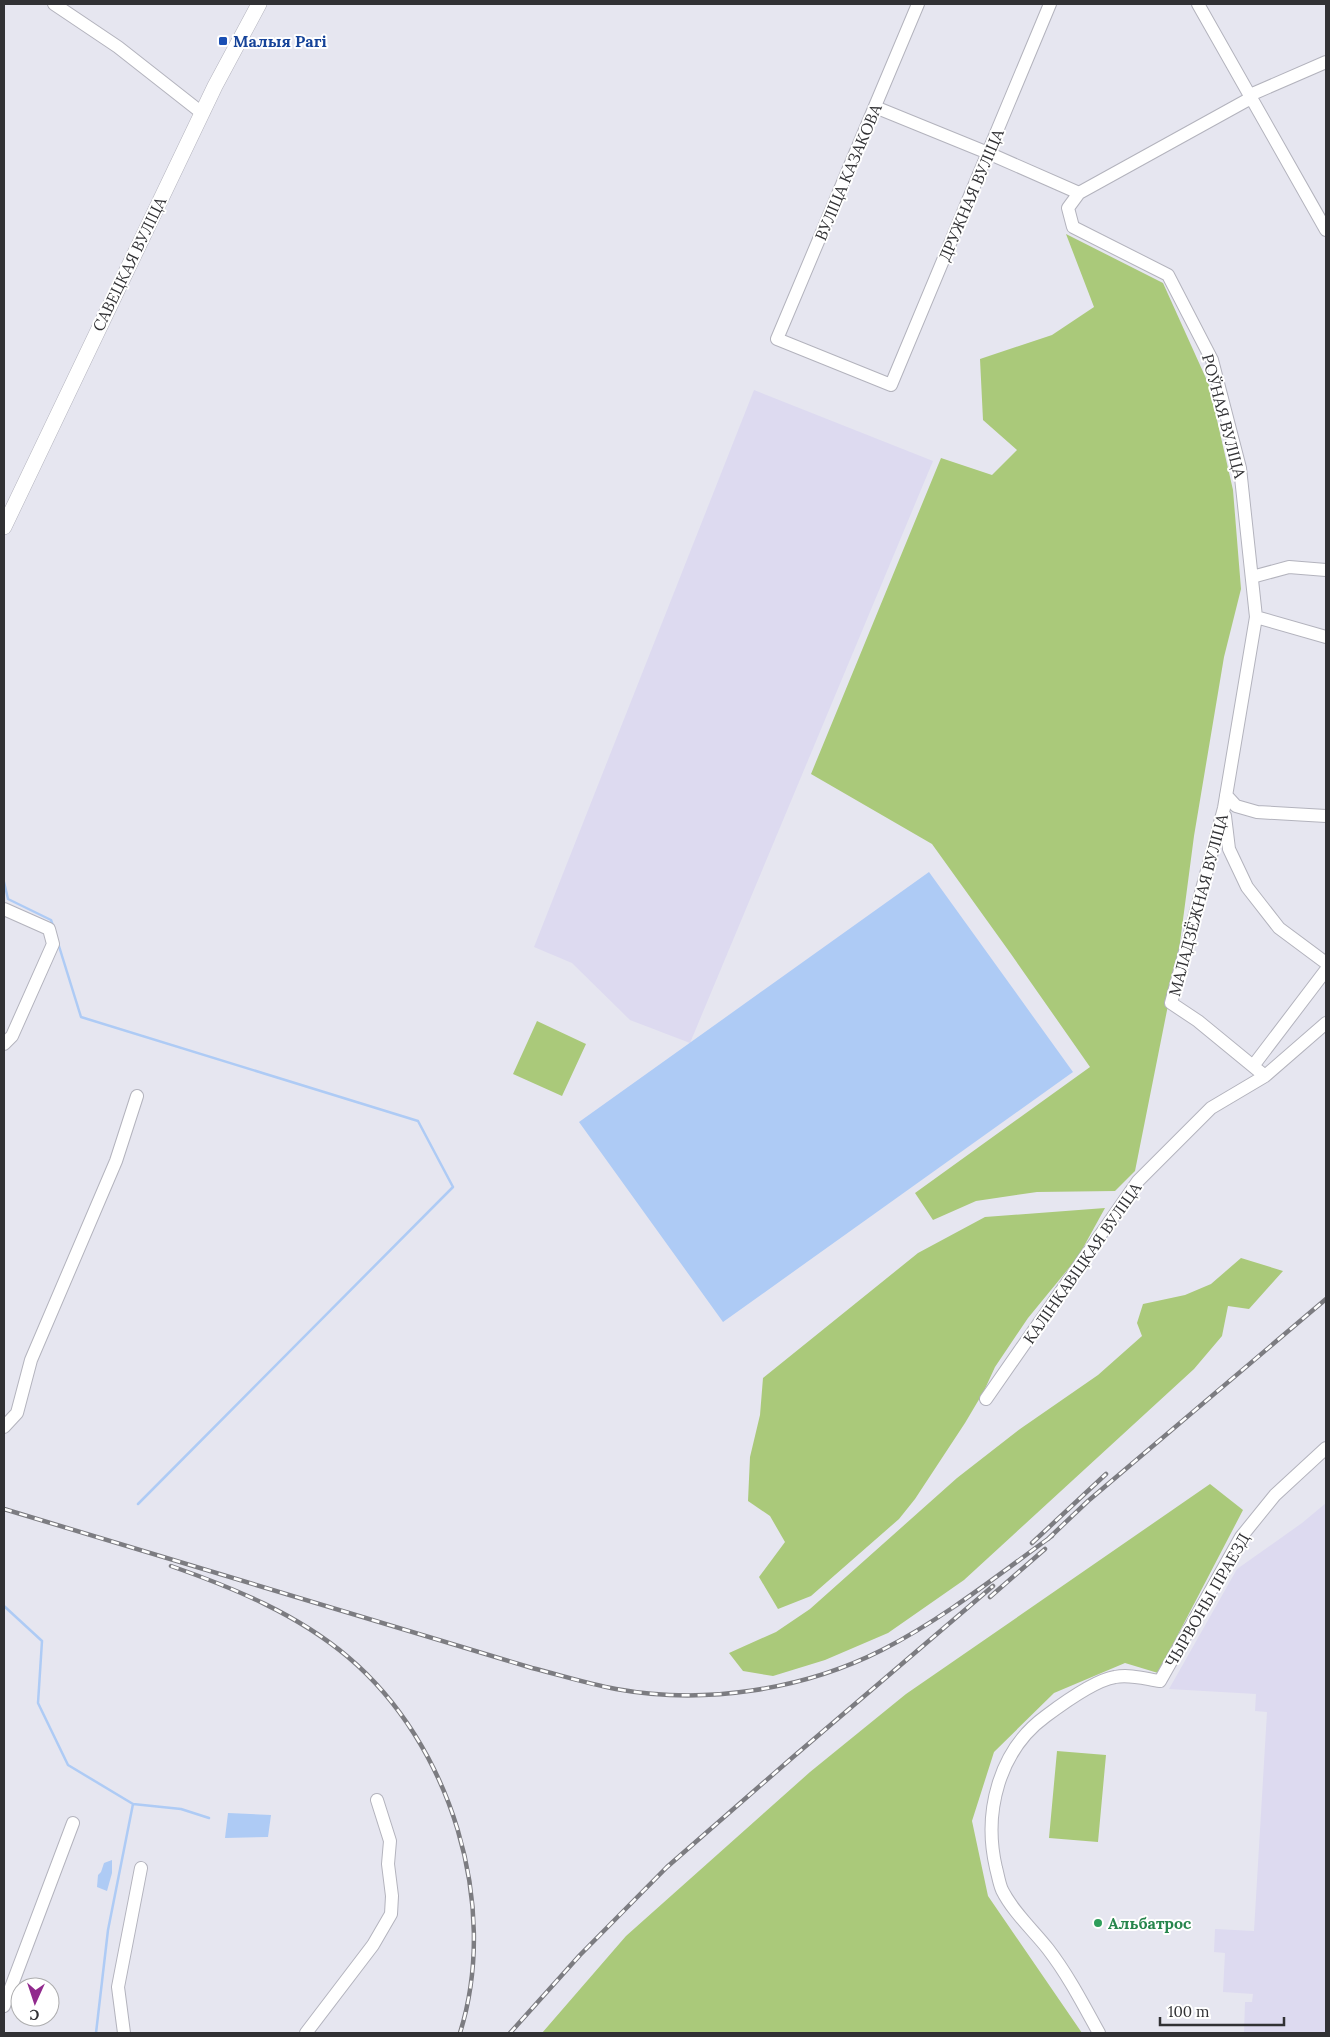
<svg xmlns="http://www.w3.org/2000/svg" width="1330" height="2037" viewBox="0 0 1330 2037" font-family="Lora,serif">
  <style>
    .industrial { fill: #dddaf0 }
    .green { fill: #aac97a }
    .water { fill: #aecbf5 }
    .lines { fill: none; stroke-linecap: round; stroke-linejoin: round }
    .stream { stroke: #aecbf5; stroke-width: 2.5 }
    .minor-casing { stroke: #b3b3bd; stroke-width: 14 }
    .major-casing { stroke: #b3b3bd; stroke-width: 16 }
    .minor { stroke: #fff; stroke-width: 12 }
    .major { stroke: #fff; stroke-width: 15 }
    .rail-casing { stroke: #7c7c81; stroke-width: 4.5 }
    .rail { stroke: #fff; stroke-width: 2.5; stroke-dasharray: 8; stroke-linecap: butt }
    .transit-dot { fill: #1a4fb4; stroke: #fff; stroke-width: 2 }
    .leisure-dot { fill: #2e9e5b; stroke: #fff; stroke-width: 2 }
    .labels { text-anchor: middle; dominant-baseline: central; stroke-width: 4; stroke-linejoin: round; paint-order: stroke }
    .transit-label { font-size: 16px; font-weight: bold; fill: #164399; stroke: #fff; text-anchor: start }
    .street-label { font-size: 16px; fill: #313134; stroke: #fff }
    .leisure-label { font-size: 16px; font-weight: bold; fill: #27864d; stroke: #fff; text-anchor: start }
  </style>
  <rect width="100%" height="100%" fill="#e6e6f0"/>
  <path class="industrial" d="M 754,390 L 933,461 L 690,1043 L 630,1020 L 572,963 L 534,947 Z
    M 1326,1503 L 1326,2033 L 1244,2033 L 1245,2002 L 1252,2002 L 1253,1994 L 1223,1992 L 1225,1953 L 1214,1952 L 1215,1929 L 1254,1931 L 1267,1712 L 1255,1711 L 1256,1694 L 1169,1689 L 1237,1569 L 1302,1523 Z"/>
  <path class="green" d="M 1066,234 L 1163,283 L 1209,385 L 1233,490 L 1241,589 L 1224,657 L 1194,836 L 1179,950 L 1135,1171 L 1115,1191 L 1037,1192 L 976,1201 L 933,1220 L 915,1193 L 1090,1067 L 1011,954 L 932,844 L 811,774 L 941,458 L 992,475 L 1017,450 L 983,420 L 980,359 L 1052,335 L 1094,307 Z
    M 537,1021 L 586,1044 L 562,1096 L 513,1074 Z
    M 1105,1208 L 1078,1257 L 1028,1318 L 995,1367 L 984,1391 L 965,1423 L 915,1499 L 899,1519 L 811,1596 L 778,1609 L 759,1577 L 785,1542 L 770,1516 L 748,1501 L 750,1457 L 760,1415 L 763,1378 L 918,1253 L 985,1217 Z
    M 1241,1258 L 1283,1271 L 1249,1309 L 1228,1306 L 1222,1336 L 1194,1369 L 964,1580 L 888,1633 L 825,1660 L 773,1676 L 743,1671 L 729,1653 L 776,1632 L 810,1609 L 957,1478 L 1020,1429 L 1098,1375 L 1142,1336 L 1137,1323 L 1143,1304 L 1185,1295 L 1211,1284 Z
    M 1210,1484 L 1243,1510 L 1158,1673 L 1125,1663 L 1054,1693 L 994,1752 L 972,1821 L 988,1896 L 1082,2033 L 542,2033 L 626,1936 L 810,1772 L 906,1694 Z
    M 1057,1751 L 1106,1755 L 1098,1842 L 1049,1838 Z"/>
  <path class="water" d="M 929,872 L 1073,1072 L 723,1322 L 579,1122 Z
    M 228,1813 L 271,1815 L 268,1837 L 225,1838 Z
    M 112,1860 L 112,1873 L 107,1891 L 97,1887 L 98,1875 L 101,1872 L 104,1863 Z"/>
  <g class="lines">
    <path class="stream" d="M 4,882 L 8,899 L 51,920 L 53,926
      M 58,943 L 81,1017 L 418,1121 L 453,1187 L 138,1504
      M 4,1606 L 42,1641 L 38,1703 L 68,1765 L 133,1804 L 181,1809 L 209,1818
      M 96,2033 L 108,1930 L 133,1804"/>
    <g class="minor-casing">
      <path id="minor" d="M 54,4 L 118,47 L 202,113
        M 918,4 L 777,339 L 891,385 L 1050,4
        M 1198,4 L 1326,230
        M 1250,95 L 1326,62
        M 1251,98 L 1079,193 L 1068,208 L 1073,227 L 1168,275 L 1212,360 L 1240,468 L 1256,617 L 1224,808 L 1171,1003 L 1198,1021 L 1265,1076
        M 875,107 L 988,153 L 1079,193
        M 1252,577 L 1289,567 L 1326,570
        M 1256,617 L 1326,637
        M 1226,795 L 1236,806 L 1257,812 L 1326,816
        M 1225,816 L 1229,849 L 1247,887 L 1279,928 L 1326,963
        M 4,909 L 49,929 L 53,944 L 12,1036 L 4,1044
        M 1253,1066 L 1326,970
        M 986,1399 L 1138,1181 L 1211,1108 L 1265,1076 L 1326,1023
        M 4,1427 L 17,1413 L 31,1360 L 116,1161 L 137,1096
        M 4,2006 L 73,1823
        M 124,2033 L 118,1987 L 141,1868
        M 306,2033 L 373,1945 L 391,1914 L 392,1896 L 388,1864 L 390,1841 L 377,1800
        M 1099,2033 C 1083,2004 1068,1975 1048,1949 C 1033,1930 1013,1912 1002,1890 C 999,1883 998,1875 996,1868 C 983,1812 999,1750 1046,1716 C 1062,1704 1096,1680 1115,1677 C 1130,1674 1146,1679 1160,1681 L 1241,1537 L 1275,1495 L 1326,1448"/>
    </g>
    <g class="major-casing">
      <path id="major" d="M 4,527 L 215,86 L 259,4"/>
    </g>
    <use href="#minor" class="minor"/>
    <use href="#major" class="major"/>
    <g class="rail-casing">
      <path id="rail" d="M 4,1509 L 532,1668 C 560,1675 588,1684 616,1689 C 704,1705 803,1690 882,1650 C 943,1619 998,1575 1052,1536
        M 1048,1539 L 1088,1501 L 1326,1299
        M 1032,1543 L 1106,1474
        M 171,1566 C 234,1588 297,1614 348,1657 C 451,1744 500,1905 460,2033
        M 990,1597 L 1045,1549
        M 510,2033 L 580,1955 L 667,1867 L 793,1757 L 993,1586"/>
    </g>
    <use href="#rail" class="rail"/>
  </g>
  <rect class="transit-dot" x="218" y="36" width="10" height="10" rx="2.5"/>
  <circle class="leisure-dot" cx="1098" cy="1923" r="5"/>
  <g class="labels">
    <g class="transit-label">
      <text x="233" y="41">Малыя Рагі</text>
    </g>
    <g class="street-label">
      <text transform="translate(848 172) rotate(-67)">ВУЛІЦА КАЗАКОВА</text>
      <text transform="translate(971 195) rotate(-67)">ДРУЖНАЯ ВУЛІЦА</text>
      <text transform="translate(129 264) rotate(-64)">САВЕЦКАЯ ВУЛІЦА</text>
      <text transform="translate(1224 416) rotate(75)">РОЎНАЯ ВУЛІЦА</text>
      <text transform="translate(1198 905) rotate(-75)">МАЛАДЗЁЖНАЯ ВУЛІЦА</text>
      <text transform="translate(1082 1263) rotate(-55)">КАЛІНКАВІЦКАЯ ВУЛІЦА</text>
      <text transform="translate(1207 1600) rotate(-60)">ЧЫРВОНЫ ПРАЕЗД</text>
    </g>
    <g class="leisure-label">
      <text x="1108" y="1923">Альбатрос</text>
    </g>
  </g>
  <rect width="1330" height="2037" fill="none" stroke="#313134" stroke-width="10"/>
  <g transform="translate(35 2002) rotate(183)"><circle r="24" fill="#ffffff" stroke="#adadae"/>
  <path d="M0-4L9 19L0 12L-9 19Z" fill="#91298d"/>
  <text y="-8" font-size="14" font-weight="bold" text-anchor="middle" fill="#313134">С</text>
  </g>
  <path d="M1160 2017v8h124v-8" fill="none" stroke="#313134" stroke-width="2.5"/>
  <text x="1168" y="2017" font-size="15" fill="#313134" stroke="#ffffff" stroke-width="4" paint-order="stroke">100 m</text>
</svg>
